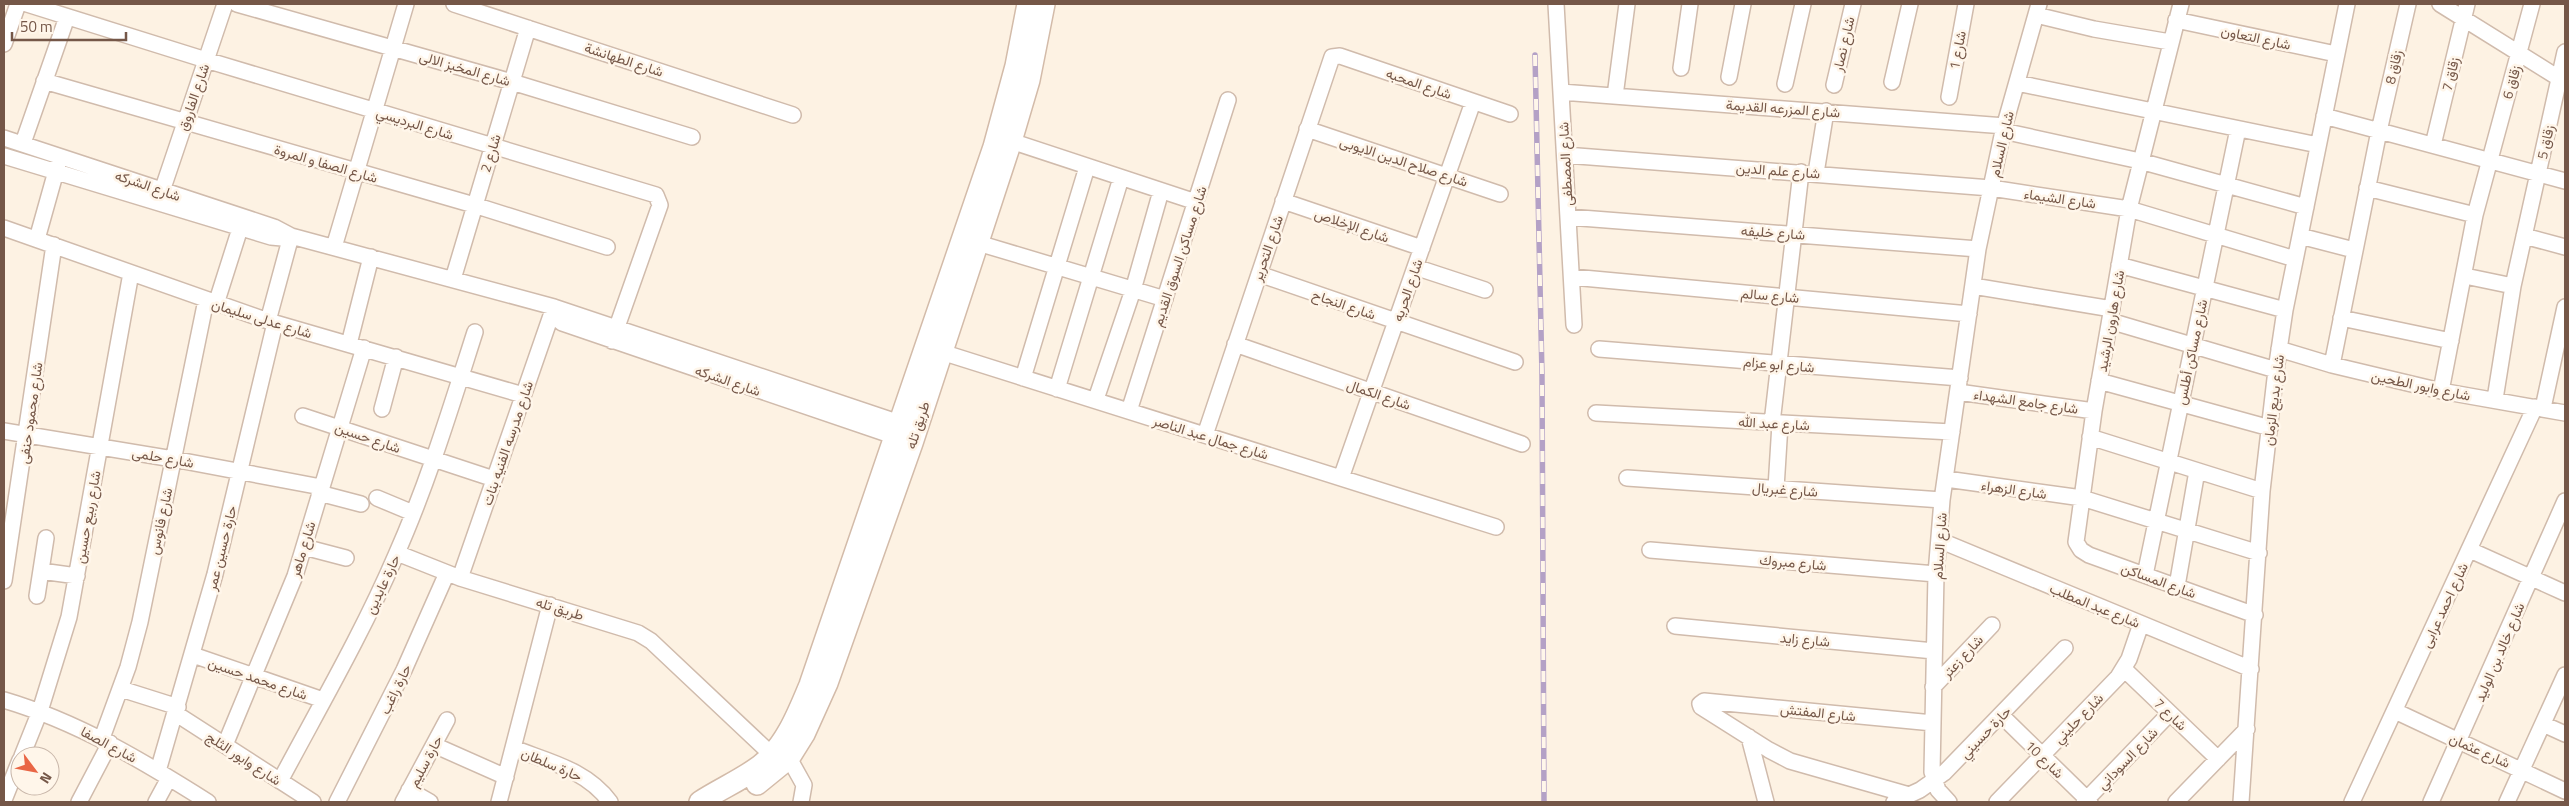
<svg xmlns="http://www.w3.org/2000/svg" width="2569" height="806" viewBox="0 0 2569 806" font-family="'Titillium Web',Vazirmatn,sans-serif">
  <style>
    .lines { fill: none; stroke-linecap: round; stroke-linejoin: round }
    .minor-casing { stroke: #d0bbac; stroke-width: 18 }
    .secondary-casing { stroke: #d3bba9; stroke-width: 24 }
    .minor { stroke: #fff; stroke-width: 15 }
    .secondary { stroke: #fff; stroke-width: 21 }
    .rail-casing { stroke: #b4a1c6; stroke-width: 5.5 }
    .rail { stroke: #fff6ea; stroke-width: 4; stroke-dasharray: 11; stroke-linecap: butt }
    .labels { text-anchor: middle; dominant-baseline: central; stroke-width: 5; stroke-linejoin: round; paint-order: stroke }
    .street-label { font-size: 14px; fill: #755748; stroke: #fff6ea }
  </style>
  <rect width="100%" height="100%" fill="#fdf2e3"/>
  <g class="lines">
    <g class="minor-casing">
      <path id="minor" d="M 27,4 L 206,60 L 656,195 L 660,205 L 612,341
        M 237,4 L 512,82 L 692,137
        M 454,4 L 793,115
        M 1556,4 L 1574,325
        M 2181,4 L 2129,209 L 2094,411 L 2076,542 L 2081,550 L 2089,555 L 2255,615
        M 2440,4 L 2565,82
        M 2036,15 L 2094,29 L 2170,42
        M 2176,20 L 2336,54
        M 4,44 L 18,4
        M 1681,68 L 1690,4
        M 1729,77 L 1743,4
        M 44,81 L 474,205 L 607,247
        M 1892,82 L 1910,4
        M 2017,83 L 2318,145
        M 1785,84 L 1803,4
        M 1834,85 L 1853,4
        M 1561,92 L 2005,126
        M 1615,96 L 1627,4
        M 1949,97 L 1966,4
        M 2324,116 L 2565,181
        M 1307,129 L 1500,194
        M 2003,131 L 2140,161 L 2306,207
        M 4,138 L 274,227 L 291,236 L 554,307 L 909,426
        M 1011,141 L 1196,202
        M 23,143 L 67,17
        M 2433,145 L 2467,4
        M 1565,155 L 1991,188 L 2129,209 L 2295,259
        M 4,156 L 271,237 L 282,238
        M 1816,173 L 1826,111
        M 2367,188 L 2475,215
        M 162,191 L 225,4
        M 1283,201 L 1422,248
        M 1568,217 L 1978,249
        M 4,228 L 268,321 L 523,395
        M 2300,236 L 2354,250
        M 2524,236 L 2565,247
        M 37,239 L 58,164
        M 978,243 L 1165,299
        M 334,247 L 406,4
        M 2119,265 L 2285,310
        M 1415,267 L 1485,290
        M 1259,274 L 1515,362
        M 2465,276 L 2513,286
        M 1572,277 L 1969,314
        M 453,279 L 528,28
        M 1973,286 L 2112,309
        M 216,304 L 243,219
        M 554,307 L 557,319 L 562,323 L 902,439
        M 2341,318 L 2451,341
        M 268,321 L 291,236
        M 2110,321 L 2276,370
        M 349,344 L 371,257
        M 1235,344 L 1522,444
        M 932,349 L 1496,527
        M 1599,349 L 1960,378
        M 2279,349 L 2332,365 L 2441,391 L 2565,413
        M 2332,365 L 2379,131 L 2408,4
        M 1023,378 L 1087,167
        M 2099,381 L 2270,428
        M 1057,389 L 1121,178
        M 2441,391 L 2475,215 L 2532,4
        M 1958,392 L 2094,411
        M 1096,399 L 1133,290 L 1161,191
        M 2495,399 L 2513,286 L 2565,52
        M 2543,408 L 2565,307
        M 382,409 L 396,357
        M 1129,411 L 1228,100
        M 1596,413 L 1952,432
        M 303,416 L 494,479
        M 1772,423 L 1801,172
        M 4,431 L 173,459 L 321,487
        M 1205,435 L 1332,57 L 1340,56 L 1510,114
        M 2090,437 L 2262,491
        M 1341,478 L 1473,102
        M 1627,478 L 1942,500
        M 1946,479 L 2082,498 L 2259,553
        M 1776,488 L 1780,424
        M 319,493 L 361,504
        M 377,498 L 413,513
        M 1939,540 L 2251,669
        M 304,547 L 346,558
        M 1650,550 L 1936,574
        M 2470,550 L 2565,593
        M 397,553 L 460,578 L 638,633 L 651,641 L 772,755
        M 41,571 L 77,576
        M 2145,575 L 2238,129
        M 460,578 L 554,307
        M 4,581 L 54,245
        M 2177,586 L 2197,471
        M 37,596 L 46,538
        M 1675,626 L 1934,651
        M 193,655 L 323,700
        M 2124,669 L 2218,759
        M 1933,687 L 1992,625
        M 121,689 L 178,707
        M 4,700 C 78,722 143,761 208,802
        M 2395,711 L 2565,791
        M 175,713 L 313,802
        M 2001,715 L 2090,802
        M 2543,724 L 2565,734
        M 1749,737 L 1766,802
        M 102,738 L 128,667 L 140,622 L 206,300
        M 225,745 L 295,576 L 364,348
        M 434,745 L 506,777
        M 513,748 C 549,762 587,770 610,802
        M 22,756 L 40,711 L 69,617 L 131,273
        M 789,758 L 804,785 L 801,802
        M 158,771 L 215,574 L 275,323
        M 280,781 C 320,706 363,632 396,555 C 428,483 451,407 475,332
        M 409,790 L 430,802
        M 1909,795 L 1790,761 L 1769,750 L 1701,707 L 1700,704 L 1704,701 L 1933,723
        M 4,800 L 20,760
        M 79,802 L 110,743
        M 156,802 L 169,778
        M 337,802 L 404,670 L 447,573
        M 403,802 L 447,720
        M 499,802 L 550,605
        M 1894,802 L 1920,790 L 1944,773 L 2065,648
        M 1949,802 L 1938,790 L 1932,772 L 1936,574 L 1942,500 L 1978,249 L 2003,131 L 2039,4
        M 1997,802 L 2118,677 L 2129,659 L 2141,624
        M 2084,802 L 2170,713
        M 2176,802 L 2247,729
        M 2241,802 L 2262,491 L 2276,370 L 2285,310 L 2347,4
        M 2352,802 L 2535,407
        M 2431,802 L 2565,501
        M 2507,802 L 2565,675"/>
    </g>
    <g class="secondary-casing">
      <path id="secondary" d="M 757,784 L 789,758 L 804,734 L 827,683 L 912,443 L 1011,141 L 1029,80 L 1044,4
        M 700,802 C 720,789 741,780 760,766 C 785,747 798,714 810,685 L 994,147 L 1016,66 L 1028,4"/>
    </g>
    <use href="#minor" class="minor"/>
    <use href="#secondary" class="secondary"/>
    <g class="rail-casing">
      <path id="rail" d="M 1535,55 L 1542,375 L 1544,802"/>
    </g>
    <use href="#rail" class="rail"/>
  </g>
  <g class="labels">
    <g class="street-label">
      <text transform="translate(2256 37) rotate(12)">شارع التعاون</text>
      <text transform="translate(1843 44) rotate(-77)">شارع نصار</text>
      <text transform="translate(1957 50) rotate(-79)">شارع 1</text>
      <text transform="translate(624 59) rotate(18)">شارع الطهانشة</text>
      <text transform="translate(2393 67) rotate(-77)">زقاق 8</text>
      <text transform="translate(465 68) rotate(16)">شارع المخبز الالى</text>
      <text transform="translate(2450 74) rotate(-76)">زقاق 7</text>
      <text transform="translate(2511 82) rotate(-74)">زقاق 6</text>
      <text transform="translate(1419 83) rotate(19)">شارع المحبه</text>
      <text transform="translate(193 97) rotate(-71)">شارع الفاروق</text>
      <text transform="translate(1783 108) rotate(4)">شارع المزرعه القديمة</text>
      <text transform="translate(415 123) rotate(17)">شارع البرديسي</text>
      <text transform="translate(2545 142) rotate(-77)">زقاق 5</text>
      <text transform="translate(2001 144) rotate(-77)">شارع السلام</text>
      <text transform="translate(490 153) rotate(-73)">شارع 2</text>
      <text transform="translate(1404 161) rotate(18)">شارع صلاح الدين الايوبى</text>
      <text transform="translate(326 163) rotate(16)">شارع الصفا و المروة</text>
      <text transform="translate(1565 164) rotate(-93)">شارع المصطفى</text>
      <text transform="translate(1778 170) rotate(4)">شارع علم الدين</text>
      <text transform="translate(148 185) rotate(19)">شارع الشركه</text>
      <text transform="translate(2060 198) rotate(8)">شارع الشيماء</text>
      <text transform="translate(1352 225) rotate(19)">شارع الإخلاص</text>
      <text transform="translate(1773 232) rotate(4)">شارع خليفه</text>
      <text transform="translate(1267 248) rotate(-71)">شارع التحرير</text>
      <text transform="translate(1179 256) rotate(-72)">شارع مساكن السوق القديم</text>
      <text transform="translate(1407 290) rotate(-71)">شارع الحريه</text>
      <text transform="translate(1770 295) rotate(5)">شارع سالم</text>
      <text transform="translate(1344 304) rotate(19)">شارع النجاح</text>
      <text transform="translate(262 318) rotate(17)">شارع عدلى سليمان</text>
      <text transform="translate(2110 321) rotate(-80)">شارع هارون الرشيد</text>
      <text transform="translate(2191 352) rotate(-78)">شارع مساكن أطلس</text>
      <text transform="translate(1779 364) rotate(5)">شارع ابو عزام</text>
      <text transform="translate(728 380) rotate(19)">شارع الشركه</text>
      <text transform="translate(2421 385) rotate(12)">شارع وابور الطحين</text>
      <text transform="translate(1379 394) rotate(19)">شارع الكمال</text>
      <text transform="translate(2273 400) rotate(-83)">شارع بديع الزمان</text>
      <text transform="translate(2026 401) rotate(8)">شارع جامع الشهداء</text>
      <text transform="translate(30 413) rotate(-82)">شارع محمود حنفى</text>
      <text transform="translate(1774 423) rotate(3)">شارع عبد الله</text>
      <text transform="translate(917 425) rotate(-72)">طريق تله</text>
      <text transform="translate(368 437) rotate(19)">شارع حسين</text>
      <text transform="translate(1211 437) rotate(17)">شارع جمال عبد الناصر</text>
      <text transform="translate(507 443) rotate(-71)">شارع مدرسه الفنيه بنات</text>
      <text transform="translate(163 457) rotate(10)">شارع حلمى</text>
      <text transform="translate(1785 489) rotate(4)">شارع غبريال</text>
      <text transform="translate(2014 489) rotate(8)">شارع الزهراء</text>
      <text transform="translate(87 517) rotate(-80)">شارع ربيع حسين</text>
      <text transform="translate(160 521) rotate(-78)">شارع فانوس</text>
      <text transform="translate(1939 546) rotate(-86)">شارع السلام</text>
      <text transform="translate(221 548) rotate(-76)">حارة حسين عمر</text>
      <text transform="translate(302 549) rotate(-73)">شارع ماهر</text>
      <text transform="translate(1793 562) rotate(5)">شارع مبروك</text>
      <text transform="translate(2159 580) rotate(20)">شارع المساكن</text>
      <text transform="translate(382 584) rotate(-65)">حارة عابدين</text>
      <text transform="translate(2095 605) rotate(22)">شارع عبد المطلب</text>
      <text transform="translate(2444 605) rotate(-65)">شارع احمد عرابى</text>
      <text transform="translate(560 608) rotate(17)">طريق تله</text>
      <text transform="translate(1805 639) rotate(5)">شارع زايد</text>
      <text transform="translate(2499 652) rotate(-67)">شارع خالد بن الوليد</text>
      <text transform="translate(1962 656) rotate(-47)">شارع زعتر</text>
      <text transform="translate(258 678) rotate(19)">شارع محمد حسين</text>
      <text transform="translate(395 689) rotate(-64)">حارة راغب</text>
      <text transform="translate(1818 712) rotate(6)">شارع المفتش</text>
      <text transform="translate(2171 714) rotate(44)">شارع 7</text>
      <text transform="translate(2078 718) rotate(-46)">شارع حليني</text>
      <text transform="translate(1985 732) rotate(-46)">حارة حسيني</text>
      <text transform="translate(109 744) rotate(28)">شارع الصفا</text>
      <text transform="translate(2480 750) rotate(24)">شارع عثمان</text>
      <text transform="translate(244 758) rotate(33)">شارع وابور الثلج</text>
      <text transform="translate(2127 758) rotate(-46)">شارع السوداني</text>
      <text transform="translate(2045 759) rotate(44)">شارع 10</text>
      <text transform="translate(425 761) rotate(-62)">حارة سليم</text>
      <text transform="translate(552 764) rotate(23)">حارة سلطان</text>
    </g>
  </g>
  <rect width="2569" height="806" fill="none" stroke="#755748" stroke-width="10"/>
  <g transform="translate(35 771) rotate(122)"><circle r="24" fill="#fff6ea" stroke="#c8b6a9"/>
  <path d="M0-4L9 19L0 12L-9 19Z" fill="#e96645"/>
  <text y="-8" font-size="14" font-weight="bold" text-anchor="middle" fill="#755748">N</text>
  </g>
  <path d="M12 32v8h114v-8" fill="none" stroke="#755748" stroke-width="2.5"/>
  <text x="20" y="32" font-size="15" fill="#755748" stroke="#fff6ea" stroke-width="4" paint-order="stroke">50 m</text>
</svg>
